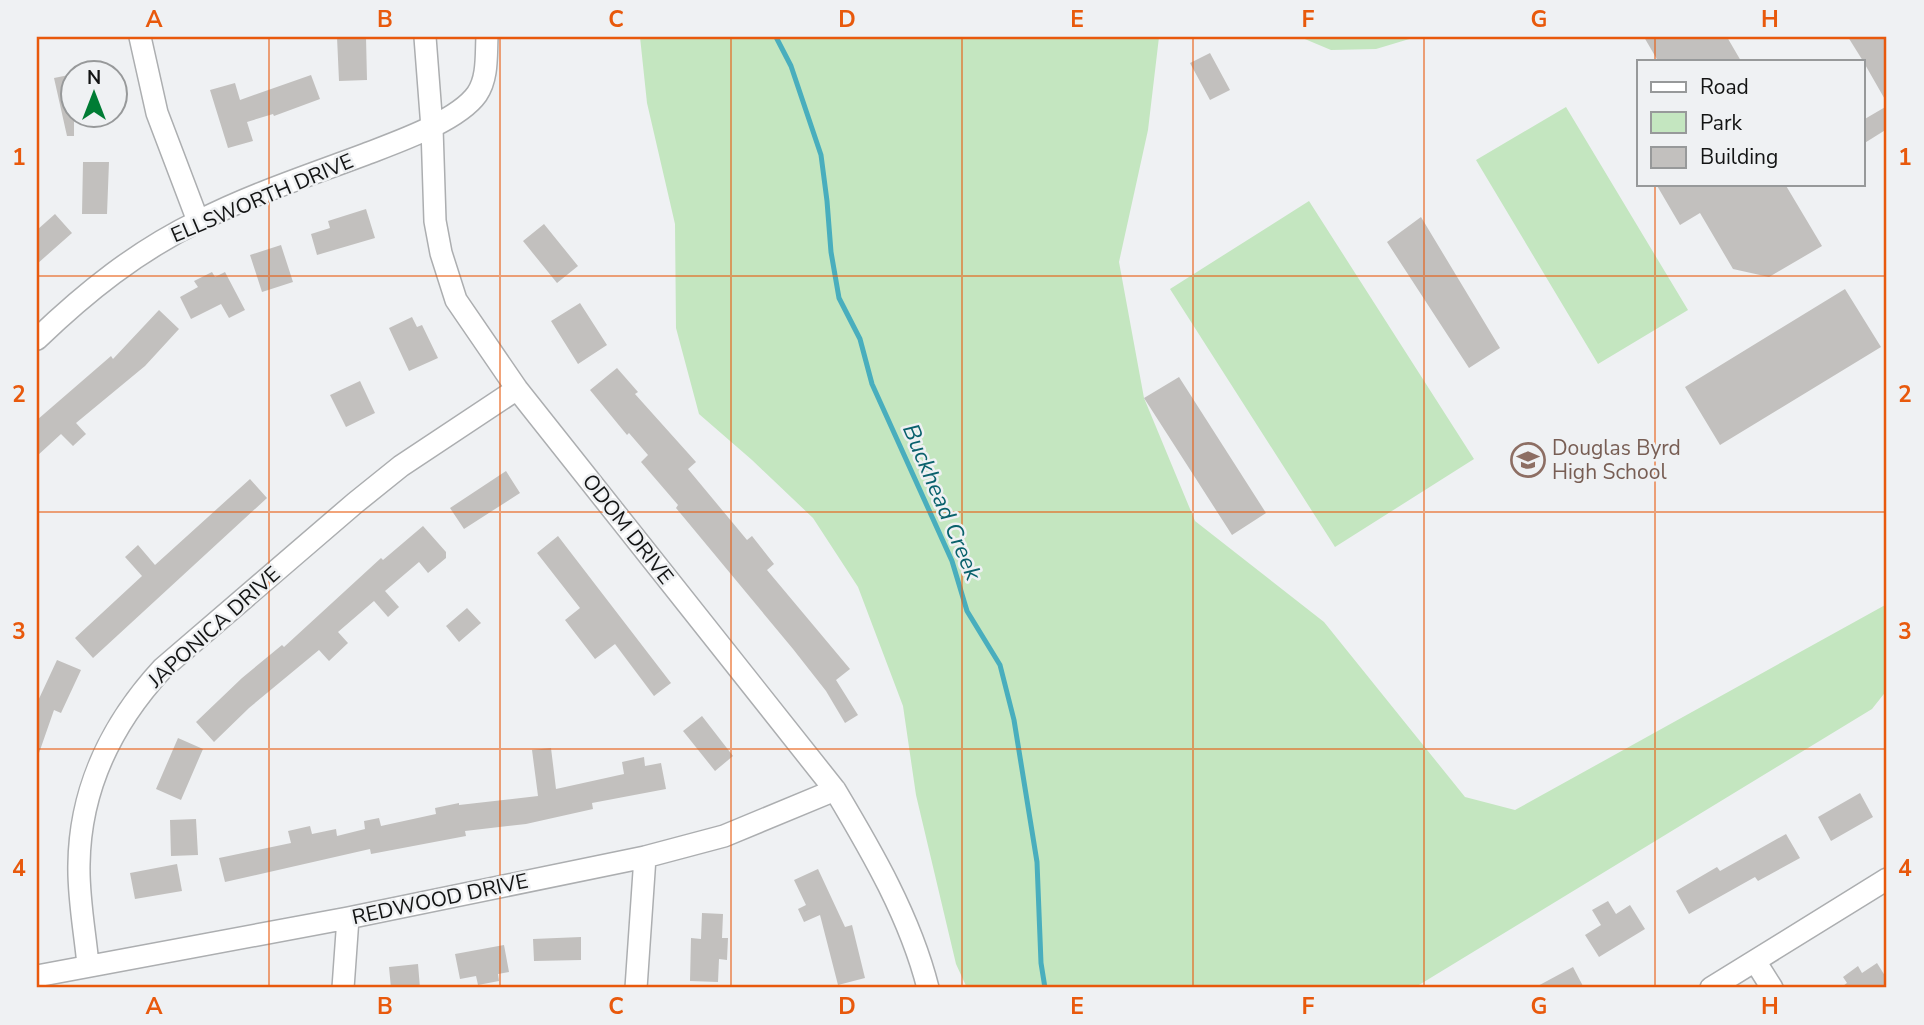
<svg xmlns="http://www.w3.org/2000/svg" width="1924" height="1025" viewBox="0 0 1924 1025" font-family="'Nunito Sans',sans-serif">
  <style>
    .green { fill: #c4e6c0 }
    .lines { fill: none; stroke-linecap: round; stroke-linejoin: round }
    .stream { stroke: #49aebd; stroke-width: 5 }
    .building { fill: #c2c0be }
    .street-casing { stroke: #acaeb0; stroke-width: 24 }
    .street { stroke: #fff; stroke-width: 21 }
    .grid { fill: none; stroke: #e8590c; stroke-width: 2; stroke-opacity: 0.55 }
    .labels { text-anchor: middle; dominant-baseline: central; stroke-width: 5; stroke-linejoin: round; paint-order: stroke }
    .street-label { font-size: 21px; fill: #131414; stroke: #eff1f3 }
    .education-label { font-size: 21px; fill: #785e54; stroke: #eff1f3; text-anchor: start }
    .water-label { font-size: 23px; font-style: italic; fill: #09616c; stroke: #eff1f3 }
    .neatline { fill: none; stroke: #e8590c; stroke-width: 2.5 }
    .grid-label { font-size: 23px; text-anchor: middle; font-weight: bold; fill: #e8590c }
  </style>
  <rect width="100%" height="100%" fill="#eff1f3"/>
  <path class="green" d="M 640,37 L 1159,37 L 1148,130 L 1119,262 L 1144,398 L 1195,521 L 1324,622 L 1465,797 L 1515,810 L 1887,604 L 1887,690 L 1872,709 L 1414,988 L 967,988 L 956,964 L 916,795 L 903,706 L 858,587 L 813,518 L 752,460 L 699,414 L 676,328 L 675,224 L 647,103 Z
    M 1300,37 L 1416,37 L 1376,49 L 1331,50 Z
    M 1566,107 L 1688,310 L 1598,364 L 1476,160 Z
    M 1309,201 L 1474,459 L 1335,547 L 1170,289 Z"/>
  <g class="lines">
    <path class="stream" d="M 776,37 L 791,66 L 821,155 L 827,201 L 831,252 L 839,298 L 860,339 L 872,384 L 952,561 L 967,611 L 1000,665 L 1014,720 L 1037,862 L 1041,963 L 1045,988"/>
  </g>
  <path class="building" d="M 337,37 L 366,37 L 367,80 L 339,81 Z
    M 1644,37 L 1727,37 L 1741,61 L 1658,61 Z
    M 1848,37 L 1887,37 L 1887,103 L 1863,61 Z
    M 1210,53 L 1230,90 L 1210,100 L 1190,63 Z
    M 74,74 L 74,136 L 67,136 L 54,78 Z
    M 311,75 L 320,99 L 274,116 L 273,114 L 247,122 L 253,141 L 228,148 L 210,90 L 235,83 L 240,100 Z
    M 1887,106 L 1887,129 L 1863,144 L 1863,120 Z
    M 83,162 L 109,162 L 107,214 L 82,214 Z
    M 1656,184 L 1785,184 L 1822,246 L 1769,277 L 1733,269 L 1700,213 L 1680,225 Z
    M 366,209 L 375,238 L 317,255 L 311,234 L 330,228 L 328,221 Z
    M 55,214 L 72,233 L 37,264 L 37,230 Z
    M 1421,217 L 1500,348 L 1469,368 L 1387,242 Z
    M 544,224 L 578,266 L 557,283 L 523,241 Z
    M 281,245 L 293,282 L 262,292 L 250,255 Z
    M 212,272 L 215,277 L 225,272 L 245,310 L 229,318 L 221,304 L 191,319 L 180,297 L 198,287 L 194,281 Z
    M 1845,289 L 1881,347 L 1720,445 L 1685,387 Z
    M 580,303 L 607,345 L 578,364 L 551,321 Z
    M 159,310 L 179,329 L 145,366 L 76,423 L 86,434 L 73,446 L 61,434 L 37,456 L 37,420 L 111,356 L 113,359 Z
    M 412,317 L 417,327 L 422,325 L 438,358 L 409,371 L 389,328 Z
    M 617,368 L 638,392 L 635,394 L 696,462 L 688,469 L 747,540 L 752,536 L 774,564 L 767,570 L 850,669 L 836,680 L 858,715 L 845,723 L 826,691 L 793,649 L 676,508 L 678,505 L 641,462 L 648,455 L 629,433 L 627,435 L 590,390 Z
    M 1179,377 L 1266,513 L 1232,535 L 1144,398 Z
    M 360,381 L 375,413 L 346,427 L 330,395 Z
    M 506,471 L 520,493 L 464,529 L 450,508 Z
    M 250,479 L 267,498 L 93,658 L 75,638 L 142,576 L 125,557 L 138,545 L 155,565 Z
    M 423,526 L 446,552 L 446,558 L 428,573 L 419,562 L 385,591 L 399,607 L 388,617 L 374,601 L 338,632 L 348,643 L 329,661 L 319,650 L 249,708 L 214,742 L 196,722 L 242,678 L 282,645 L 284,647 L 381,558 L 383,560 Z
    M 558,536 L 671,683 L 654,696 L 615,644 L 595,659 L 565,620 L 580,608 L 537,553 Z
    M 467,608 L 481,623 L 459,642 L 446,626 Z
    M 57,660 L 81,670 L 61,713 L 54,710 L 39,753 L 37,752 L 37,703 Z
    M 702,716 L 733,756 L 715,771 L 683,731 Z
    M 178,738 L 203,749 L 181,800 L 156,789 Z
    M 551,748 L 556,789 L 624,774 L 622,762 L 644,757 L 645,766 L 661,763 L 666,789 L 592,803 L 593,809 L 526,824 L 465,831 L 466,836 L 371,854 L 370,849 L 225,882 L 219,858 L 291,843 L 288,831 L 310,826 L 312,834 L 336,829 L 337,836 L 365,829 L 364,821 L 379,818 L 381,826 L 436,814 L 435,808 L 459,803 L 459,805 L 538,796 L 532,750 Z
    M 1860,793 L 1873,817 L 1831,841 L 1818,817 Z
    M 196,819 L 198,855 L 171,856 L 170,820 Z
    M 1786,834 L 1800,858 L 1758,881 L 1755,877 L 1689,914 L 1676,891 L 1717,867 L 1720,871 Z
    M 177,864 L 182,891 L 135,899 L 130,873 Z
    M 818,869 L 845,927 L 852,925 L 865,978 L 838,985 L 820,915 L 804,922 L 798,909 L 806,905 L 794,880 Z
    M 1608,901 L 1616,914 L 1630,905 L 1645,929 L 1599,957 L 1585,935 L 1601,925 L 1592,910 Z
    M 702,913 L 723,914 L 722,938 L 728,938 L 727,960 L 719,959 L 718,982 L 690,981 L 691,938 L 701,939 Z
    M 581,937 L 581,960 L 534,961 L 533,939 Z
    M 504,945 L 509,972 L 498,974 L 499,981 L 478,985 L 476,976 L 460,979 L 455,954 Z
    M 1877,963 L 1887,979 L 1887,988 L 1840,988 L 1847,983 L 1843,977 L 1858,966 L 1862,973 Z
    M 418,964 L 420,988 L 391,988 L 389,967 Z
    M 1573,967 L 1584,988 L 1534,988 Z"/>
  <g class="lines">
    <g class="street-casing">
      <path id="street" d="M 140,37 L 157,113 L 198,221
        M 425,37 L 432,128 L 435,221 L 441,253 L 456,300 L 517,389 L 835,790 C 872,852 910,917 928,988
        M 37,339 C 86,292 137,251 199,221 C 252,194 310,175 366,154 C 397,142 458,121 477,94 C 488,78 486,55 487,37
        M 1755,961 L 1772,988
        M 88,965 C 85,932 78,897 79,864 C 80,788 113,722 163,668 L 355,503 L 401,466 L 517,389
        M 37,976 L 348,918 L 645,857 L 724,836 L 835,790
        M 343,988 L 348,918
        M 636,988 L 645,857
        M 1711,988 L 1887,879"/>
    </g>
    <use href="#street" class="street"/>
  </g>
  <path class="grid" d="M 269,37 L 269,988M 500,37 L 500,988M 731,37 L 731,988M 962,37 L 962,988M 1193,37 L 1193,988M 1424,37 L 1424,988M 1655,37 L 1655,61M 1655,184 L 1655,988M 37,276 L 1887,276M 37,512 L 1887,512M 37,749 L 1887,749"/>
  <defs>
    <g id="school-ring" transform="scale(1.75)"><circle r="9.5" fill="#eff1f3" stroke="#8d6e63" stroke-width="1.5"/><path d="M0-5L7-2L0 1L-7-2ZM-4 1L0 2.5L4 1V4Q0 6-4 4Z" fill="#8d6e63"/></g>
  </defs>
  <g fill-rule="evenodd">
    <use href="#school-ring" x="1528" y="460"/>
  </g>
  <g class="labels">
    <g class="street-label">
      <text transform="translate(262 198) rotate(-23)">ELLSWORTH DRIVE</text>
      <text transform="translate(628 529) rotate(52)">ODOM DRIVE</text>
      <text transform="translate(214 627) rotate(-42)">JAPONICA DRIVE</text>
      <text transform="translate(440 899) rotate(-12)">REDWOOD DRIVE</text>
    </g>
    <g class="education-label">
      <text x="1552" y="448">Douglas Byrd<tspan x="1552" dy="24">High School</tspan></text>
    </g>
    <g class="water-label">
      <text transform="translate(942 502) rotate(67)">Buckhead Creek</text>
    </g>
  </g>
  <rect width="1924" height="1025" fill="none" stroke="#eff1f3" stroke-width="77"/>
  <rect x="1637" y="60" width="228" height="126" fill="#eff1f3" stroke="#97999a" stroke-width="2"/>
  <rect x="1651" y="82" width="35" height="10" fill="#ffffff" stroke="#97999a" stroke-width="2"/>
  <text x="1700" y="94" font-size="21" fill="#131414">Road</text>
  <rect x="1651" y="112" width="35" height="21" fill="#c4e6c0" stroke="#97999a" stroke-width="2"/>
  <text x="1700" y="130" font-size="21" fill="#131414">Park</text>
  <rect x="1651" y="147" width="35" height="21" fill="#c2c0be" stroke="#97999a" stroke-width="2"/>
  <text x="1700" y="164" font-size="21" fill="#131414">Building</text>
  <g transform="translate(94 94)"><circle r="33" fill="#eff1f3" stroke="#97999a" stroke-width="2"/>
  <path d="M0-5L12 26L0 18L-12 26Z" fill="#007c34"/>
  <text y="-10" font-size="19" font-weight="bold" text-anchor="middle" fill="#131414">N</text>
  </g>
  <rect x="38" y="38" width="1847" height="948" class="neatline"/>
  <g class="grid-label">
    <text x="154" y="27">A</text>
    <text x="385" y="27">B</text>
    <text x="616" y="27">C</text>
    <text x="847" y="27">D</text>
    <text x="1077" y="27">E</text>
    <text x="1308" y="27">F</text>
    <text x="1539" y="27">G</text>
    <text x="1770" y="27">H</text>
    <text x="19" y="165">1</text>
    <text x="1905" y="165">1</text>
    <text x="19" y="402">2</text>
    <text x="1905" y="402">2</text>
    <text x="19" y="639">3</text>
    <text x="1905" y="639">3</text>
    <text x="19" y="876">4</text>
    <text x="1905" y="876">4</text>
    <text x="154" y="1014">A</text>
    <text x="385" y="1014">B</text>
    <text x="616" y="1014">C</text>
    <text x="847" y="1014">D</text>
    <text x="1077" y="1014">E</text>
    <text x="1308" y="1014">F</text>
    <text x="1539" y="1014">G</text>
    <text x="1770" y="1014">H</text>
  </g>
</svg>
